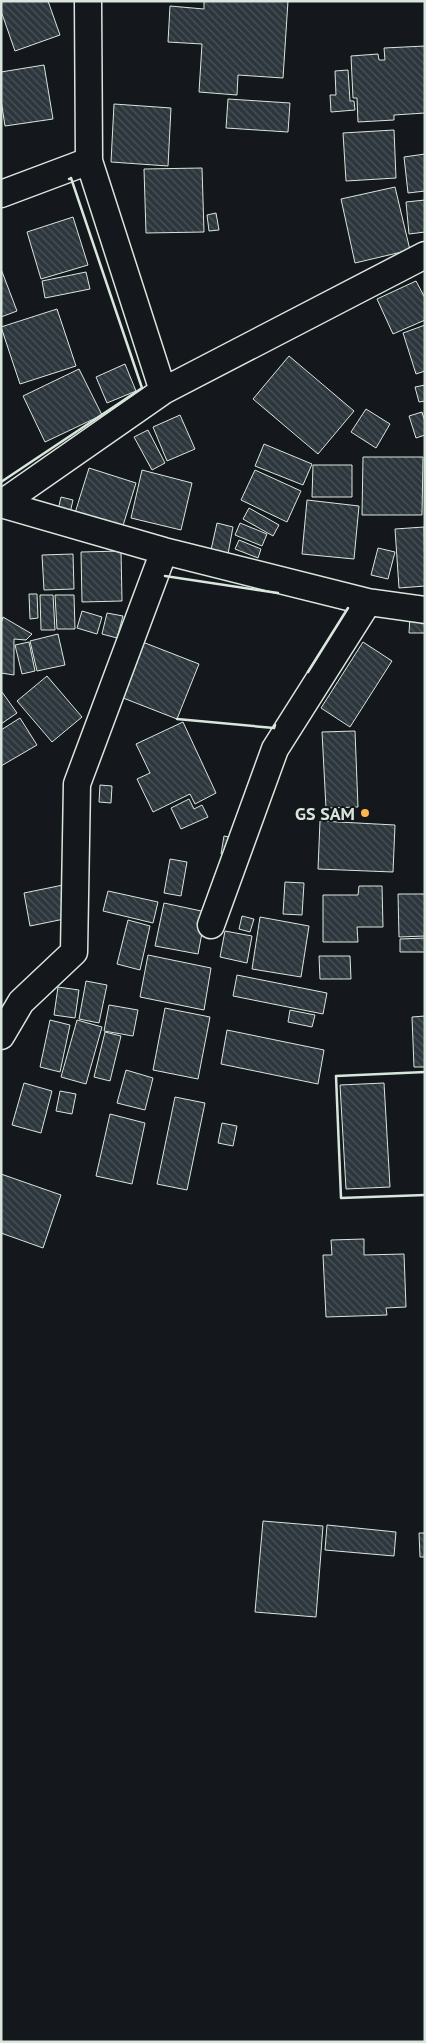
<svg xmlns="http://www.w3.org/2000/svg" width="426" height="2043" viewBox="0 0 426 2043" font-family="'PT Sans',sans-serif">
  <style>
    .building { fill: url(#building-back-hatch); stroke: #d8e6dc }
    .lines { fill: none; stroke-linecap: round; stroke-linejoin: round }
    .street-casing { stroke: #d8e6dc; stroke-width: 29 }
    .street { stroke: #14181c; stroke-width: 26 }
    .wall { stroke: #d8e6dc; stroke-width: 2.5 }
    .poi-dot { fill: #ffb74d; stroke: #14181c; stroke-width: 2 }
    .labels { text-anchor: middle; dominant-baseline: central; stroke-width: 4; stroke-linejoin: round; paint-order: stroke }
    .poi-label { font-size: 18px; font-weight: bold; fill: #d8e6dc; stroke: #14181c; text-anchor: end }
  </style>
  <defs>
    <pattern id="building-back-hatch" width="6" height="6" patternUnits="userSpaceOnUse" patternTransform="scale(1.25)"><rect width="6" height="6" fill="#2c363c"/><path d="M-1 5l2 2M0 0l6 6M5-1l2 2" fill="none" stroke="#4a5358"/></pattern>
  </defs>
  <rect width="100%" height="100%" fill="#14181c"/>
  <path class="building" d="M 1,1 L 48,1 L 60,35 L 15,51 L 1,11 Z
    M 204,1 L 288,1 L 283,78 L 238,75 L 237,95 L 199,92 L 202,44 L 168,42 L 170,6 L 204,9 Z
    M 425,46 L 425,113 L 394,115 L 394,120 L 358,122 L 357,98 L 353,98 L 351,56 L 378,54 L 379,60 L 385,60 L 384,48 Z
    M 44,65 L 53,119 L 5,126 L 1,100 L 1,72 Z
    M 348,70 L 350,101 L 354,101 L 355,110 L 331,112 L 330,95 L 336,95 L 335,71 Z
    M 228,99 L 290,103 L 288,132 L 226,128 Z
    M 114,104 L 171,108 L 168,166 L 111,162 Z
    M 394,130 L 396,178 L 346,181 L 343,133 Z
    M 425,154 L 425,191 L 408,193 L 404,157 Z
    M 202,168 L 204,232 L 146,233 L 144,169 Z
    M 395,187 L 410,250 L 355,263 L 341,199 Z
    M 425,200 L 425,232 L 409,234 L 406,202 Z
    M 216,213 L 219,230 L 209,231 L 207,215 Z
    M 73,217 L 88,265 L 41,279 L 27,232 Z
    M 1,269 L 17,311 L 1,317 Z
    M 86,272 L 90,289 L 45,298 L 42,281 Z
    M 416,281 L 425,298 L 425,320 L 393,334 L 377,299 Z
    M 57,309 L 76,366 L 20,384 L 1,327 Z
    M 425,325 L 425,371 L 416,374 L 403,333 Z
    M 289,356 L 354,411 L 318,454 L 253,399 Z
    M 125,364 L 136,391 L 107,403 L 96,377 Z
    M 79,369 L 102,415 L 45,442 L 23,396 Z
    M 425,385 L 425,401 L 419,402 L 415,387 Z
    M 366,409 L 390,424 L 376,448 L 351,432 Z
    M 422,412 L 425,422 L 425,435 L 416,438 L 409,416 Z
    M 180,415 L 195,449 L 167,461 L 153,427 Z
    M 148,430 L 165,463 L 152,470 L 134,437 Z
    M 264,444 L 312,464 L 303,485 L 255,466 Z
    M 363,457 L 423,457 L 422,515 L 362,515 Z
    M 313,465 L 352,465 L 352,497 L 312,497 Z
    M 89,468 L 136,483 L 122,529 L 75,513 Z
    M 142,470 L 192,483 L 181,530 L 131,518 Z
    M 255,470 L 301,491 L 287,522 L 241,500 Z
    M 61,497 L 73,500 L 70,513 L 58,510 Z
    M 307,500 L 359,506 L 354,559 L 302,554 Z
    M 249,508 L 279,525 L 273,536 L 243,519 Z
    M 217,523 L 233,527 L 228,554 L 211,550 Z
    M 240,523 L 267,534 L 262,546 L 235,535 Z
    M 424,527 L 425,586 L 399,588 L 395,529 Z
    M 239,540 L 261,549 L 258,558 L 235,549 Z
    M 378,548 L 395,552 L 388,579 L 371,575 Z
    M 121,551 L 122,601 L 82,602 L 81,552 Z
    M 73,554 L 74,589 L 44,590 L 42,555 Z
    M 29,594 L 37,594 L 38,618 L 30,619 Z
    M 40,595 L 53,595 L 55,630 L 41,630 Z
    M 55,595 L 74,595 L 75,629 L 57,629 Z
    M 82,611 L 102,617 L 97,634 L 77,628 Z
    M 107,613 L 123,616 L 117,638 L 102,634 Z
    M 410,616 L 425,616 L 425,633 L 409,633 Z
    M 3,617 L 32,634 L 26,640 L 14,639 L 14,675 L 1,673 L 1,624 Z
    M 58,634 L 65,665 L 37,671 L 30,641 Z
    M 140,641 L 199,664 L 177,719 L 118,696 Z
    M 29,642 L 35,671 L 22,674 L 15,645 Z
    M 363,642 L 392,661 L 350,727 L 321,708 Z
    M 47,676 L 82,717 L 52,742 L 17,701 Z
    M 2,692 L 17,713 L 1,724 L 1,693 Z
    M 20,718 L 37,745 L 1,766 L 1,730 Z
    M 183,722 L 216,793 L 195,804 L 190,794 L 153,812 L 137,779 L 150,773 L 136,744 Z
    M 355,731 L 358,807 L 326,808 L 322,732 Z
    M 100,785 L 112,786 L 111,803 L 99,802 Z
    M 189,799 L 194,809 L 202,805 L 208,817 L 181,829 L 171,808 Z
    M 320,821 L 395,825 L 393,872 L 318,869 Z
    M 224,836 L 235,838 L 232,856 L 221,854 Z
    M 170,859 L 187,862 L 181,896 L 164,893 Z
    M 285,882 L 304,883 L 302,915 L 283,914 Z
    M 63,885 L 69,918 L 30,926 L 24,893 Z
    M 359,886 L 382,886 L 383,927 L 357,927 L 358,942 L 323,942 L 323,895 L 358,895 Z
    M 108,891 L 158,902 L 153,923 L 103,911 Z
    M 398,894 L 425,894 L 425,936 L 399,937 Z
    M 164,903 L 206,912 L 198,954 L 155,946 Z
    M 242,916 L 254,919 L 250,932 L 239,929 Z
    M 260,917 L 309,926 L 301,977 L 252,969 Z
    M 128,920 L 150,926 L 140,970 L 117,964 Z
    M 225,931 L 252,936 L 247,963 L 220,957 Z
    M 425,938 L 425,952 L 400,952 L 400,939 Z
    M 148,955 L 211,968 L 204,1010 L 140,997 Z
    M 319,956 L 350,956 L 351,979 L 320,979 Z
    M 237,975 L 327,993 L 323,1014 L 233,996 Z
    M 86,981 L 107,985 L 99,1023 L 79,1019 Z
    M 58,987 L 79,990 L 75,1018 L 54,1015 Z
    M 109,1005 L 138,1010 L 133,1036 L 104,1031 Z
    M 165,1008 L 210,1017 L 198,1079 L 153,1070 Z
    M 290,1010 L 315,1015 L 312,1027 L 288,1022 Z
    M 425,1016 L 425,1067 L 414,1067 L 412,1017 Z
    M 50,1020 L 70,1025 L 60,1072 L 40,1067 Z
    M 77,1020 L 102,1027 L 86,1084 L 61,1077 Z
    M 227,1030 L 324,1050 L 318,1084 L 221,1064 Z
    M 105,1032 L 121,1036 L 110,1081 L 94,1077 Z
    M 126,1070 L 153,1078 L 145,1110 L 117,1103 Z
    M 24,1083 L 52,1091 L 41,1133 L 12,1125 Z
    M 384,1083 L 390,1187 L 346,1189 L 340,1085 Z
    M 60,1091 L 76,1094 L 72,1114 L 56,1111 Z
    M 175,1097 L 205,1103 L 187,1190 L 157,1184 Z
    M 110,1114 L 145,1123 L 132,1184 L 96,1176 Z
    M 222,1123 L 237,1126 L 233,1146 L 218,1143 Z
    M 1,1174 L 61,1195 L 43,1248 L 1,1233 Z
    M 364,1239 L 364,1255 L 404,1254 L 406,1307 L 386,1308 L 387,1315 L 326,1317 L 323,1255 L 332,1255 L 331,1240 Z
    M 263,1521 L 323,1526 L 316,1617 L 255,1612 Z
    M 327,1525 L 396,1532 L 394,1556 L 325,1550 Z
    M 419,1533 L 425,1533 L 425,1557 L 420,1557 Z"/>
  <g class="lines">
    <g class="street-casing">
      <path id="street" d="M 88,1 L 89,161 L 163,391
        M 1,194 L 89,161
        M 1,504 L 163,391 L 425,255
        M 1,504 L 164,551 L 368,602 L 425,610
        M 211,925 L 275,749 L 368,602
        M 1,1036 L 21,1002 L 74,952 L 77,784 L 164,551"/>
    </g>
    <use href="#street" class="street"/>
    <path class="wall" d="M 1,482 L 142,388 L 71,178 L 69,179
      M 165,576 L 278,593
      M 308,672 L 348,608
      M 177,719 L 274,728 L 275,725
      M 425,1072 L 336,1076 L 341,1198 L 425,1195"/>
  </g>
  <circle class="poi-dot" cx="365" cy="813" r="5"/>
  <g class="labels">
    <g class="poi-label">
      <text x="355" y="813">GS SAM</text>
    </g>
  </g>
  <rect width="426" height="2043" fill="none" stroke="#d8e6dc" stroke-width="5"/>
</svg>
